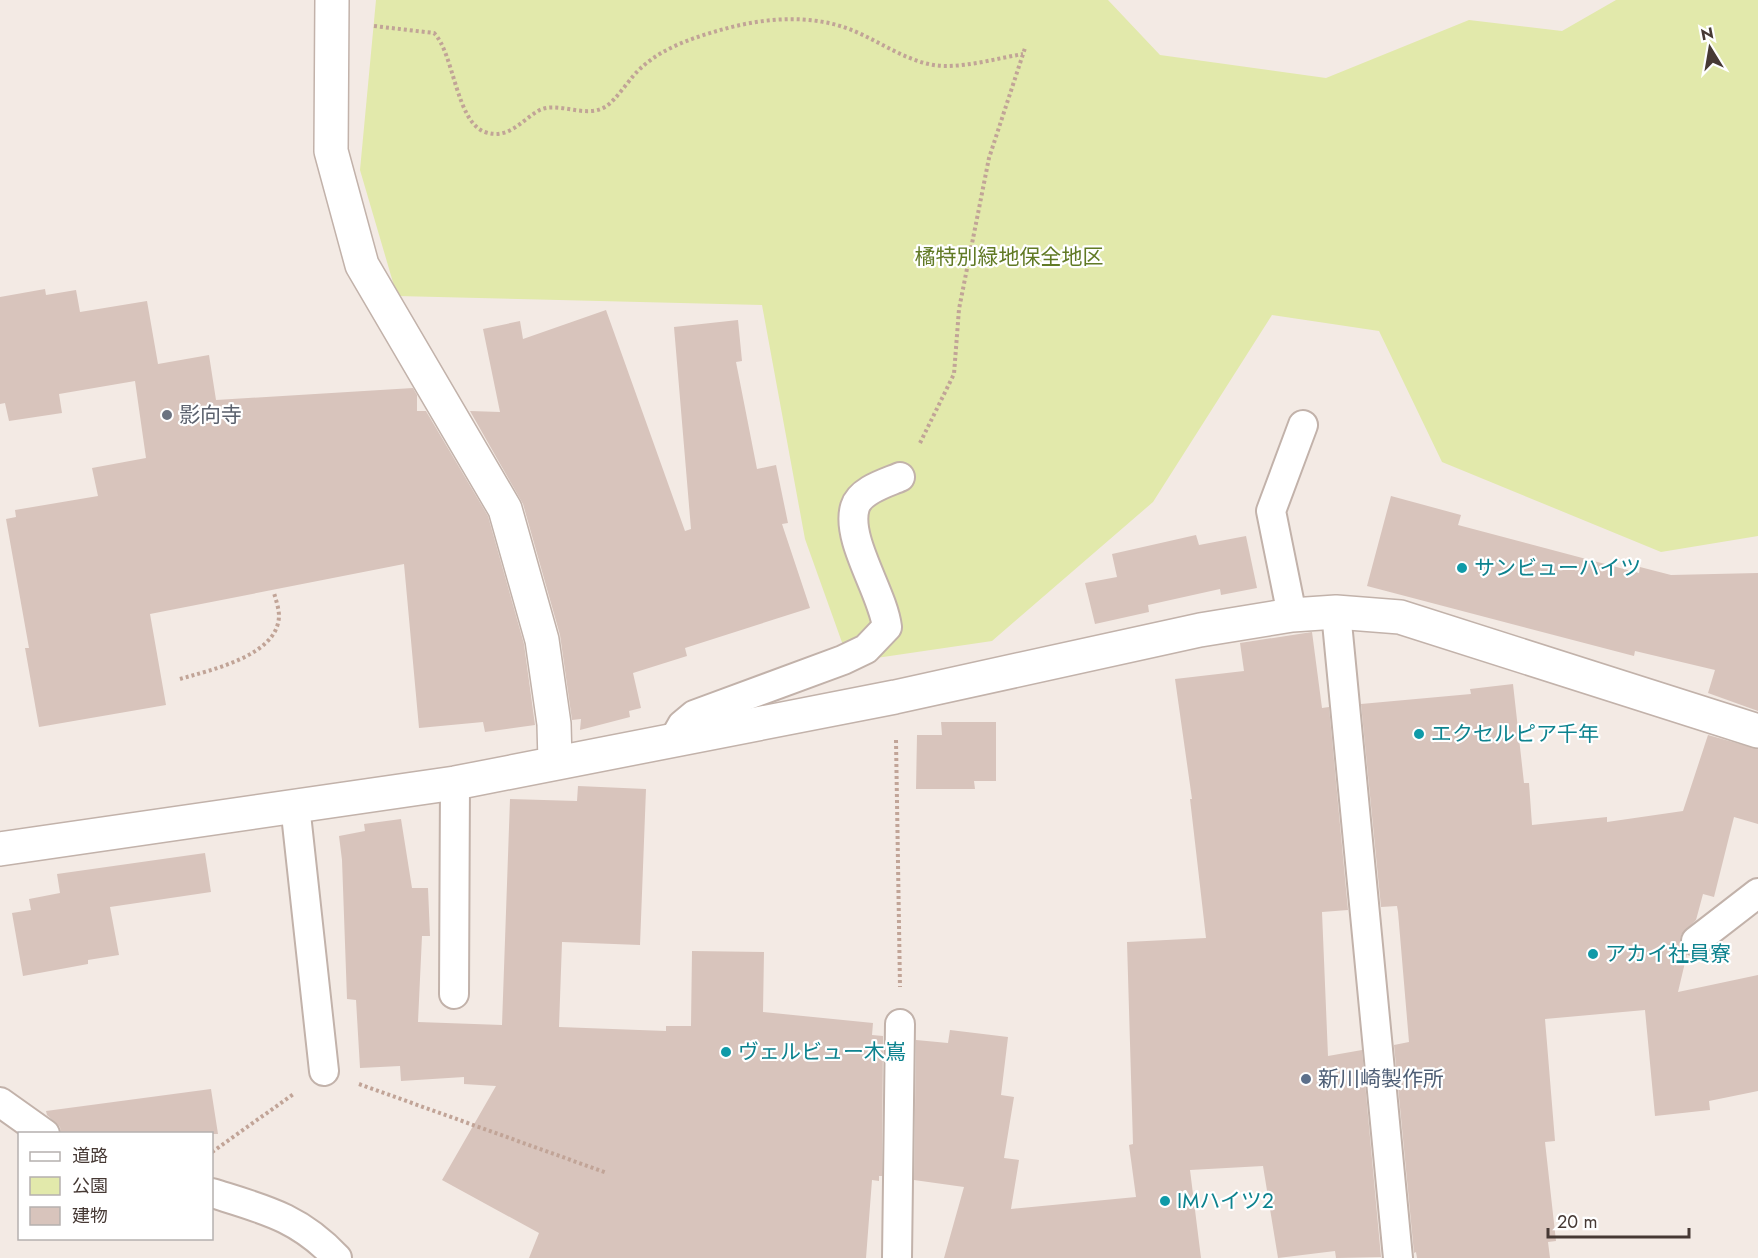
<svg xmlns="http://www.w3.org/2000/svg" width="1758" height="1258" viewBox="0 0 1758 1258" font-family="Jost,'Noto Sans JP',sans-serif">
  <style>
    .green { fill: #e2e9ab }
    .building { fill: #d8c4bc }
    .lines { fill: none; stroke-linecap: round; stroke-linejoin: round }
    .service-casing { stroke: #c2b2aa; stroke-width: 32 }
    .minor-casing { stroke: #c2b2aa; stroke-width: 36 }
    .path { stroke: #c1a497; stroke-width: 4; stroke-dasharray: 3 3; stroke-linecap: butt }
    .service { stroke: #fff; stroke-width: 28 }
    .minor { stroke: #fff; stroke-width: 33 }
    .worship-dot { fill: #6b7280; stroke: #fff; stroke-width: 2 }
    .culture-dot { fill: #0f9aa8; stroke: #fff; stroke-width: 2 }
    .service-dot { fill: #5c6f8a; stroke: #fff; stroke-width: 2 }
    .labels { text-anchor: middle; dominant-baseline: central; stroke-width: 4.5; stroke-linejoin: round; paint-order: stroke }
    .park-label { font-size: 21px; fill: #617a25; stroke: #fff }
    .worship-label { font-size: 21px; fill: #5b616d; stroke: #fff; text-anchor: start }
    .culture-label { font-size: 21px; fill: #0d838f; stroke: #fff; text-anchor: start }
    .service-label { font-size: 21px; fill: #4e5e75; stroke: #fff; text-anchor: start }
  </style>
  <rect width="100%" height="100%" fill="#f3eae4"/>
  <path class="green" d="M 376,0 L 1108,0 L 1160,55 L 1326,78 L 1469,20 L 1562,31 L 1616,0 L 1758,0 L 1758,536 L 1661,552 L 1442,462 L 1379,331 L 1272,315 L 1153,502 L 992,641 L 849,662 L 805,539 L 762,305 L 397,296 L 360,170 Z"/>
  <path class="building" d="M 45,289 L 46,295 L 76,290 L 80,312 L 147,301 L 158,364 L 209,355 L 216,400 L 413,388 L 417,395 L 417,411 L 426,411 L 488,516 L 524,644 L 535,725 L 485,732 L 483,722 L 419,728 L 404,564 L 150,614 L 166,705 L 39,727 L 25,648 L 29,648 L 6,519 L 16,517 L 15,510 L 98,496 L 92,468 L 146,458 L 135,381 L 59,394 L 62,413 L 9,421 L 5,403 L 0,404 L 0,297 Z
    M 606,310 L 685,531 L 691,529 L 674,327 L 738,320 L 742,361 L 736,362 L 757,469 L 776,465 L 788,523 L 782,524 L 810,608 L 685,648 L 687,656 L 633,673 L 641,708 L 629,711 L 630,717 L 580,730 L 581,719 L 572,720 L 560,635 L 523,504 L 470,411 L 500,412 L 483,329 L 520,321 L 523,339 Z
    M 1391,496 L 1461,515 L 1458,525 L 1639,573 L 1640,567 L 1671,575 L 1758,573 L 1758,711 L 1708,693 L 1715,670 L 1635,651 L 1634,656 L 1367,586 Z
    M 1196,535 L 1199,545 L 1246,536 L 1257,588 L 1221,595 L 1220,589 L 1148,605 L 1149,612 L 1095,624 L 1085,583 L 1117,577 L 1112,554 Z
    M 1312,632 L 1322,708 L 1329,707 L 1348,910 L 1322,912 L 1328,1056 L 1362,1050 L 1381,1257 L 1336,1258 L 1335,1251 L 1278,1258 L 1263,1166 L 1190,1170 L 1201,1258 L 944,1258 L 964,1187 L 914,1180 L 916,1040 L 948,1043 L 950,1030 L 1008,1037 L 1001,1095 L 1014,1097 L 1004,1158 L 1019,1160 L 1011,1209 L 1136,1197 L 1129,1145 L 1133,1144 L 1127,942 L 1206,938 L 1190,799 L 1192,799 L 1175,679 L 1244,671 L 1240,643 Z
    M 1513,684 L 1524,783 L 1529,783 L 1532,825 L 1607,817 L 1607,822 L 1683,811 L 1708,735 L 1758,749 L 1758,824 L 1734,817 L 1714,897 L 1703,894 L 1696,920 L 1681,935 L 1680,944 L 1687,954 L 1678,992 L 1758,975 L 1758,1091 L 1709,1101 L 1710,1110 L 1655,1116 L 1645,1010 L 1545,1019 L 1555,1141 L 1545,1142 L 1556,1241 L 1548,1242 L 1550,1258 L 1417,1258 L 1416,1252 L 1414,1253 L 1394,1045 L 1409,1042 L 1398,912 L 1397,906 L 1381,907 L 1361,704 L 1471,694 L 1470,689 Z
    M 941,722 L 996,722 L 996,781 L 974,781 L 975,789 L 916,789 L 917,735 L 942,735 Z
    M 578,786 L 646,789 L 640,945 L 562,942 L 559,1027 L 666,1031 L 666,1026 L 691,1026 L 692,951 L 764,952 L 763,1012 L 873,1023 L 872,1035 L 883,1036 L 882,1176 L 879,1176 L 879,1181 L 872,1180 L 866,1258 L 529,1258 L 539,1233 L 442,1180 L 496,1086 L 464,1084 L 464,1077 L 401,1081 L 400,1066 L 360,1068 L 356,1000 L 347,999 L 342,860 L 339,836 L 365,831 L 364,824 L 401,819 L 412,888 L 428,888 L 430,936 L 422,936 L 418,1022 L 502,1025 L 510,799 L 577,801 Z
    M 205,853 L 211,892 L 110,907 L 119,955 L 88,960 L 88,964 L 23,976 L 12,913 L 31,910 L 29,899 L 60,893 L 57,874 Z
    M 211,1089 L 218,1134 L 61,1134 L 60,1127 L 47,1115 L 46,1111 Z"/>
  <g class="lines">
    <g class="service-casing">
      <path id="service" d="M 1336,612 L 1398,1258
        M 1292,615 L 1271,511 L 1303,425
        M 673,741 L 682,725 L 694,715 L 843,660 L 866,649 L 887,627 C 883,593 845,539 855,507 C 860,490 886,483 900,477
        M 295,805 L 324,1071
        M 1696,941 L 1758,893
        M 454,994 L 455,783
        M 0,1102 L 45,1134
        M 212,1193 C 263,1209 299,1217 337,1258
        M 897,1258 L 900,1024"/>
    </g>
    <g class="minor-casing">
      <path id="minor" d="M 332,0 L 331,151 L 362,265 L 505,509 L 542,640 L 554,724 L 555,762
        M 0,849 L 455,783 L 895,697 L 1200,630 L 1292,615 L 1336,612 L 1400,617 L 1758,731"/>
    </g>
    <path class="path" d="M 374,26 L 434,33 C 454,53 456,122 485,132 C 508,140 521,121 538,111 C 557,100 584,119 605,107 C 617,100 630,77 642,67 C 664,47 695,37 724,29 C 764,18 809,14 849,29 C 881,41 911,66 946,66 C 971,66 999,58 1023,54
      M 920,443 L 954,374 L 959,309 L 989,158 L 1025,48
      M 180,679 C 210,670 278,656 279,616 C 279,609 276,600 274,593
      M 896,740 L 900,987
      M 359,1084 L 607,1173
      M 212,1152 L 295,1093"/>
    <use href="#service" class="service"/>
    <use href="#minor" class="minor"/>
  </g>
  <circle class="worship-dot" cx="167" cy="415" r="6"/>
  <g class="culture-dot">
    <circle cx="1462" cy="568" r="6"/>
    <circle cx="1419" cy="734" r="6"/>
    <circle cx="1593" cy="954" r="6"/>
    <circle cx="726" cy="1052" r="6"/>
    <circle cx="1165" cy="1201" r="6"/>
  </g>
  <circle class="service-dot" cx="1306" cy="1079" r="6"/>
  <g class="labels">
    <g class="park-label">
      <text x="1009" y="257">橘特別緑地保全地区</text>
    </g>
    <g class="worship-label">
      <text x="179" y="415">影向寺</text>
    </g>
    <g class="culture-label">
      <text x="1474" y="568">サンビューハイツ</text>
      <text x="1431" y="734">エクセルピア千年</text>
      <text x="1605" y="954">アカイ社員寮</text>
      <text x="738" y="1052">ヴェルビュー木嶌</text>
      <text x="1177" y="1201">IMハイツ２</text>
    </g>
    <g class="service-label">
      <text x="1318" y="1079">新川崎製作所</text>
    </g>
  </g>
  <rect x="18" y="1132" width="195" height="108" fill="#ffffff" stroke="#b5b0ae" stroke-width="1.5"/>
  <rect x="30" y="1152" width="30" height="9" fill="#ffffff" stroke="#b5b0ae" stroke-width="1.5"/>
  <text x="72" y="1162" font-size="18" fill="#463934">道路</text>
  <rect x="30" y="1177" width="30" height="18" fill="#e2e9ab" stroke="#b5b0ae" stroke-width="1.5"/>
  <text x="72" y="1192" font-size="18" fill="#463934">公園</text>
  <rect x="30" y="1207" width="30" height="18" fill="#d8c4bc" stroke="#b5b0ae" stroke-width="1.5"/>
  <text x="72" y="1222" font-size="18" fill="#463934">建物</text>
  <g transform="translate(1710 48) rotate(349)" stroke="#ffffff" stroke-width="4.5" paint-order="stroke">
  <path d="M0-4.5L10 22L0 15L-10 22Z" fill="#463934"/>
  <text y="-9" font-size="16" font-weight="bold" text-anchor="middle" fill="#463934">N</text>
  </g>
  <path d="M1548 1228v9h141v-9" fill="none" stroke="#463934" stroke-width="3"/>
  <text x="1557" y="1228" font-size="18" fill="#463934" stroke="#ffffff" stroke-width="4.5" paint-order="stroke">20 m</text>
</svg>
